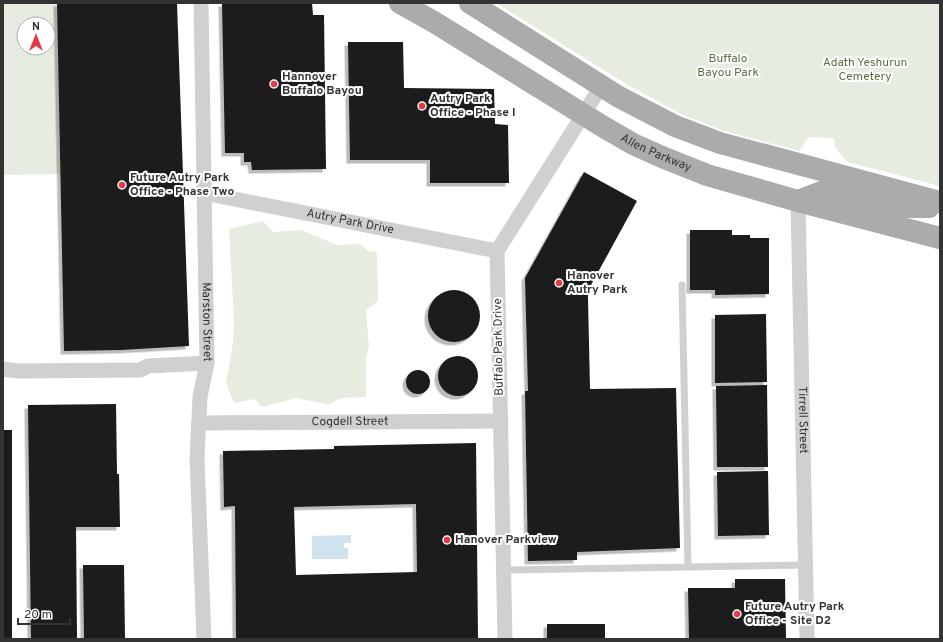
<svg xmlns="http://www.w3.org/2000/svg" width="943" height="642" viewBox="0 0 943 642" font-family="Overpass,sans-serif">
  <style>
    .green { fill: #e6ecdf; fill-rule: evenodd }
    .water { fill: #cfe2ee }
    .building { fill: #1a1a1a; fill-rule: evenodd; filter: url(#shadow) }
    .lines { fill: none; stroke-linecap: round; stroke-linejoin: round }
    .service { stroke: #d0d0d0; stroke-width: 7 }
    .minor { stroke: #d0d0d0; stroke-width: 15 }
    .primary { stroke: #ababab; stroke-width: 22 }
    .poi-dot { fill: #e63946; stroke: #fff; stroke-width: 1.5 }
    .labels { text-anchor: middle; dominant-baseline: central; stroke-width: 4; stroke-linejoin: round; paint-order: stroke }
    .park-label { font-size: 12px; fill: #56703f; stroke: #fff }
    .poi-label { font-size: 12px; font-weight: bold; fill: #333; stroke: #fff; text-anchor: start }
    .street-label { font-size: 12px; fill: #333; stroke: #fff }
  </style>
  <defs>
    <filter id="shadow"><feDropShadow dx="-3.5" dy="3.5" stdDeviation="0" flood-color="#0004"/></filter>
  </defs>
  <rect width="100%" height="100%" fill="#fff"/>
  <path class="green" d="M 3,3 L 57,3 L 61,174 L 3,175 ZM 24,24 L 48,24 L 48,48 L 24,48 Z
    M 496,3 L 940,3 L 940,186 L 847,162 L 835,147 L 834,138 L 809,137 L 799,151 L 724,131 L 681,114 L 628,85 Z
    M 263,221 L 273,232 L 301,230 L 337,245 L 361,244 L 368,251 L 376,252 L 377,255 L 378,301 L 366,310 L 369,347 L 366,358 L 366,397 L 341,398 L 330,404 L 326,404 L 296,398 L 262,407 L 255,399 L 234,403 L 226,383 L 233,343 L 234,321 L 229,229 Z"/>
  <path class="water" d="M 351,535 L 351,543 L 344,543 L 344,548 L 348,548 L 348,559 L 312,559 L 312,536 Z"/>
  <path class="building" d="M 57,3 L 177,3 L 189,346 L 121,350 L 64,351 Z
    M 222,3 L 312,3 L 313,15 L 324,15 L 326,169 L 252,170 L 251,162 L 244,162 L 244,153 L 225,153 Z
    M 348,42 L 403,42 L 404,88 L 494,89 L 495,124 L 508,125 L 509,183 L 430,183 L 430,160 L 350,160 Z
    M 584,172 L 637,201 L 591,285 L 588,292 L 588,299 L 590,389 L 676,388 L 680,548 L 577,552 L 577,560 L 528,561 L 525,391 L 528,391 L 525,278 Z
    M 690,230 L 732,230 L 732,235 L 750,235 L 750,238 L 769,238 L 769,294 L 715,295 L 715,290 L 690,290 Z
    M428 316a26 26 0 1 1 52 0a26 26 0 1 1-52 0Z
    M 766,314 L 767,382 L 715,383 L 715,315 Z
    M438 376a20 20 0 1 1 40 0a20 20 0 1 1-40 0Z
    M406 382a12 12 0 1 1 24 0a12 12 0 1 1-24 0Z
    M 767,385 L 768,467 L 717,467 L 716,386 Z
    M 116,404 L 117,474 L 119,474 L 120,527 L 76,527 L 77,639 L 31,639 L 28,405 Z
    M 3,430 L 12,430 L 12,639 L 3,639 Z
    M 476,443 L 478,639 L 236,639 L 235,506 L 224,507 L 223,451 L 334,449 L 334,446 ZM 416,504 L 417,572 L 296,575 L 294,507 Z
    M 768,471 L 769,535 L 718,536 L 717,472 Z
    M 83,565 L 124,565 L 125,639 L 84,639 Z
    M 735,579 L 785,579 L 786,639 L 689,639 L 688,588 L 735,588 Z
    M 547,624 L 605,624 L 605,639 L 547,639 Z"/>
  <g class="lines">
    <path class="service" d="M 682,285 L 688,567
      M 504,570 L 806,565"/>
    <g class="minor">
      <path id="s1" d="M 201,3 L 207,363 L 200,397 L 197,458 L 204,639"/>
      <path id="s2" d="M 204,193 L 497,251"/>
      <path id="s3" d="M 798,201 L 807,639"/>
      <path d="M 3,369 L 18,371 L 140,370 L 148,366 L 207,363"/>
      <path id="s4" d="M 199,423 L 501,421"/>
      <path d="M 505,639 L 497,251 L 602,85"/>
    </g>
    <g class="primary">
      <path id="s5" d="M 400,3 L 434,22 L 602,126 L 633,144 L 662,157 L 707,175 L 798,201 L 940,238"/>
      <path d="M 470,3 L 619,97 L 675,126 L 720,143 L 940,202"/>
      <path d="M 798,201 L 824,191 L 888,207 L 929,207"/>
    </g>
  </g>
  <g class="poi-dot">
    <circle cx="274" cy="84" r="4"/>
    <circle cx="422" cy="106" r="4"/>
    <circle cx="122" cy="185" r="4"/>
    <circle cx="559" cy="283" r="4"/>
    <circle cx="447" cy="540" r="4"/>
    <circle cx="737" cy="614" r="4"/>
  </g>
  <g class="labels">
    <g class="park-label">
      <text x="728" y="59">Buffalo<tspan x="728" dy="14">Bayou Park</tspan></text>
      <text x="865" y="63">Adath Yeshurun<tspan x="865" dy="14">Cemetery</tspan></text>
    </g>
    <g class="poi-label">
      <text x="282" y="77">Hannover<tspan x="282" dy="14">Buffalo Bayou</tspan></text>
      <text x="430" y="99">Autry Park<tspan x="430" dy="14">Office - Phase I</tspan></text>
      <text x="130" y="178">Future Autry Park<tspan x="130" dy="14">Office - Phase Two</tspan></text>
      <text x="567" y="276">Hanover<tspan x="567" dy="14">Autry Park</tspan></text>
      <text x="455" y="540">Hanover Parkview</text>
      <text x="745" y="607">Future Autry Park<tspan x="745" dy="14">Office - Site D2</tspan></text>
    </g>
    <g class="street-label">
      <text stroke="none"><textPath href="#s5" startOffset="297">Allen Parkway</textPath></text>
      <text stroke="none"><textPath href="#s2" startOffset="149">Autry Park Drive</textPath></text>
      <text stroke="none"><textPath href="#s1" startOffset="319">Marston Street</textPath></text>
      <text transform="translate(499 347) rotate(-91)">Buffalo Park Drive</text>
      <text stroke="none"><textPath href="#s3" startOffset="219">Tirrell Street</textPath></text>
      <text stroke="none"><textPath href="#s4" startOffset="151">Cogdell Street</textPath></text>
    </g>
  </g>
  <rect width="943" height="642" fill="none" stroke="#333333" stroke-width="8"/>
  <g transform="translate(36 36)"><circle r="19" fill="#ffffff" stroke="#adadad"/>
  <path d="M0-3L7 15L0 10L-7 15Z" fill="#e63946"/>
  <text y="-6" font-size="11" font-weight="bold" text-anchor="middle" fill="#333333">N</text>
  </g>
  <path d="M18 618v6h52v-6" fill="none" stroke="#333333" stroke-width="2"/>
  <text x="24" y="618" font-size="12" fill="#333333" stroke="#ffffff" stroke-width="3" paint-order="stroke">20 m</text>
</svg>
